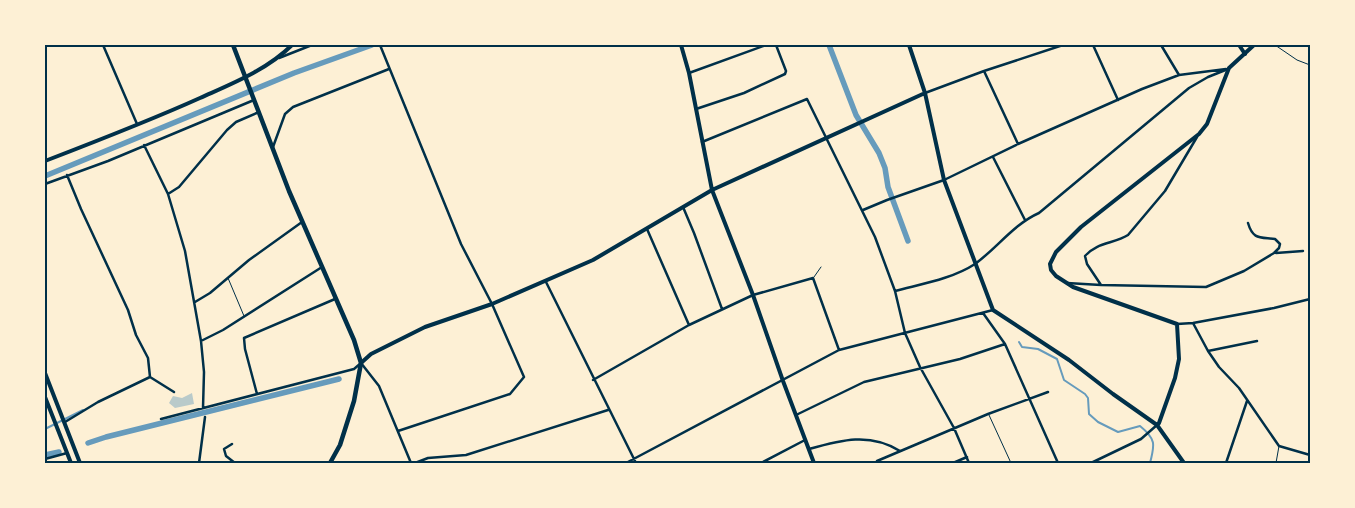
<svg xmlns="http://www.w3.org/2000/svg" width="1355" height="508" viewBox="0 0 1355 508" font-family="'Noto Sans',sans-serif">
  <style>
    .green { fill: #b9caca }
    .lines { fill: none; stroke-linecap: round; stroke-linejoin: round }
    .stream { stroke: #669bbc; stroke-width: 2 }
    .canal { stroke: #669bbc; stroke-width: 5.5 }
    .service { stroke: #003049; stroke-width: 1 }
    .minor { stroke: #003049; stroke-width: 2.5 }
    .tertiary { stroke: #003049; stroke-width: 4 }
    .secondary { stroke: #003049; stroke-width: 4 }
    .primary { stroke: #003049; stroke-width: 4.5 }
    .neatline { fill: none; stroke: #003049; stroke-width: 2 }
  </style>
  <rect width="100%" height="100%" fill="#fdf0d5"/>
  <path class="green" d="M 192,393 L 194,404 L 175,408 L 169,403 L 173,396 L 182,398 Z"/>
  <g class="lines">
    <path class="stream" d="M 1019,342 L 1022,347 L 1038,349 L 1057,359 L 1064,380 L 1085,394 L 1088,398 L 1089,414 L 1098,422 L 1118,432 L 1140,426 C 1156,439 1155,444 1150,463
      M 45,429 L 83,410"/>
    <path class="canal" d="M 829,45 L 856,115 L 879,153 L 885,168 L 888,187 L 908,241
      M 45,176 L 294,73 L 372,45
      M 88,443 L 106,437 L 339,379
      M 45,455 L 59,452"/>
    <path class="service" d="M 1275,45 L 1297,60 L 1310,65
      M 814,277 L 821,267
      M 228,278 L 244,316
      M 989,415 L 1011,463
      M 1276,463 L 1279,446"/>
    <path class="minor" d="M 103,45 L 137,124
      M 380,45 L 461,244 L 492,304 L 524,377 L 510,394 L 398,431
      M 1093,45 L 1118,100
      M 1161,45 L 1179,75
      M 279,58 L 312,45
      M 984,71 L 1018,144
      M 689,73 L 766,45
      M 925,93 L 984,71 L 1063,45
      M 696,109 L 744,93 L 785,74 L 786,71 L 776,45
      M 702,142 L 807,99 L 875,237 L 895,291 L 905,333 L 920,367 L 954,428 L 969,463
      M 144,145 L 168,194 L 185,251 L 201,341 L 204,372 L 203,408
      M 273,147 L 285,114 L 293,107 L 389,69
      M 993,157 L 1025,220
      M 45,184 L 108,161 L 254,100
      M 168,194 L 179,187 L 227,130 L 236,122 L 259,112
      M 683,207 L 694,233 L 722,309
      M 863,210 L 887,200 L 944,180 L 1018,144 L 1142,89 L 1179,75 L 1226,69
      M 647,229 L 689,325
      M 1276,253 L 1303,251
      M 546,282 L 636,463
      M 1067,283 L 1101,285 L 1206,287 L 1244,271 L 1274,253 L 1279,248 L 1280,244 L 1275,239 C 1260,237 1253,240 1248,223
      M 1101,285 L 1087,264 L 1085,256 C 1097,242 1114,244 1128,235 L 1165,191 L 1197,137
      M 895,291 C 921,284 952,279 975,264 C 997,248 1014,224 1039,213 L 1189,88 L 1208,77 L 1228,69
      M 195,302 L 210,293 L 249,260 L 302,222
      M 983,313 L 1005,344 L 1058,463
      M 1193,323 L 1208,351 L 1219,367 L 1239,388 L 1279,446 L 1310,455
      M 1177,324 L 1193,323 L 1274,308 L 1310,299
      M 201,341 L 223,330 L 322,267
      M 1208,351 L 1257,341
      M 150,377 L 174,392
      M 593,380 L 689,325 L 753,295 L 813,278 L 839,350
      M 257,394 L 245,349 L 244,338 L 335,299
      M 796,415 L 864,382 L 960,359 L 1005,344
      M 161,419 L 354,369 L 361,363 L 379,386 L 411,463
      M 65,422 L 98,402 L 150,377 L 148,358 L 136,335 L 128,310 L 81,209 L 67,175
      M 232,444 L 224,449 L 226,456 L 235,463
      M 809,449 C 841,440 870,432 900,451
      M 45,459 L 67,453
      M 877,461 L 988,414 L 1048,392
      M 199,463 L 205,417
      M 415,463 L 428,458 L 466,455 L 608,410
      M 626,463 L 839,350 L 993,310
      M 761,463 L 805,440
      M 953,463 L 967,457
      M 1091,463 L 1141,439 L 1157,425
      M 1226,463 L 1247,401"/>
    <path class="tertiary" d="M 681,45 L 689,73 L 712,190 L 753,295 L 783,381 L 814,463
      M 909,45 L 925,93 L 944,180 L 993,310 L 1069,360 L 1113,394 L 1157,425 L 1184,463
      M 1239,45 L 1245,54
      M 361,363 L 371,354 L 425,327 L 492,304 L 593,260 L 712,190 L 925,93
      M 1157,425 L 1159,423 L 1175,378 L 1179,359 L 1177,324 L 1073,287 L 1056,276 L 1051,270 L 1050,264 L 1056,252 L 1081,227 L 1199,134 L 1207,124 L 1229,68 L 1254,45"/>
    <path class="secondary" d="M 45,161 C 97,141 149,121 200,98 C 231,84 267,70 292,45
      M 45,373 L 80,463
      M 45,397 L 71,463"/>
    <path class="primary" d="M 233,45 L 289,191 L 354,340 L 361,363 L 354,401 L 340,445 L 330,463"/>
  </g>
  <rect width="1355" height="508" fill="none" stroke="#fdf0d5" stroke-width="92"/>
  <rect x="46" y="46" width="1263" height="416" class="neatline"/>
</svg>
